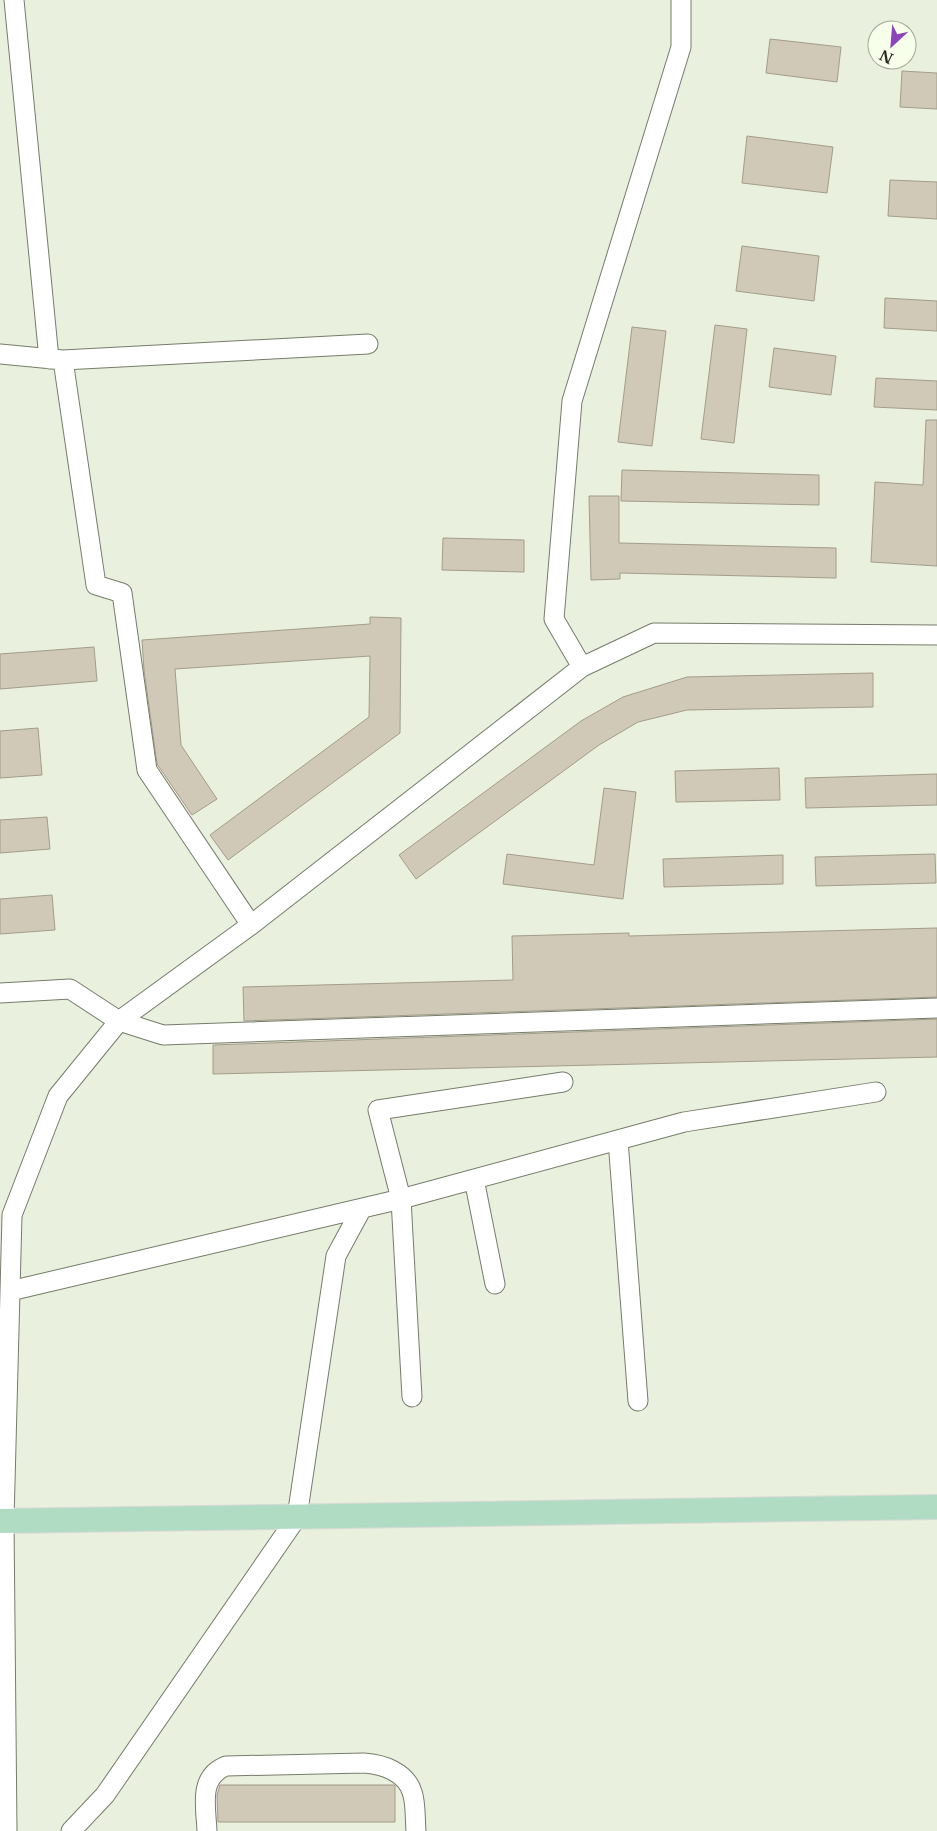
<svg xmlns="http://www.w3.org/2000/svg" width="937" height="1831" viewBox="0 0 937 1831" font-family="'Libre Baskerville',serif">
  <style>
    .building { fill: #d1c9b7; stroke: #a39c8a }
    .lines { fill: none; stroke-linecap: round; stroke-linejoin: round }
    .minor-casing { stroke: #767c6a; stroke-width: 21 }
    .major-casing { stroke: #d8d8d7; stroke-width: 26 }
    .minor { stroke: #fff; stroke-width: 19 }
    .major { stroke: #b0dcc3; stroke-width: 24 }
  </style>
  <rect width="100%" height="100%" fill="#e9f0dd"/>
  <path class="building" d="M 770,39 L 841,47 L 837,82 L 766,73 Z
    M 902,71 L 937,73 L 937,109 L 900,107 Z
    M 747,136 L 833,147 L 827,193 L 742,183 Z
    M 890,180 L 937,182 L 937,219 L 888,216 Z
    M 742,246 L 819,256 L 814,301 L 736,291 Z
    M 885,298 L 937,301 L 937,331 L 884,328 Z
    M 715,325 L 747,329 L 734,443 L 701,439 Z
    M 632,327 L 666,331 L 652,446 L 618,442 Z
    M 774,348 L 836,356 L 831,395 L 769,387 Z
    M 876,378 L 937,381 L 937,410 L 874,407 Z
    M 926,420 L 937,420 L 937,566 L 871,562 L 875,482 L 923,485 Z
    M 622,470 L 819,475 L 819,505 L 621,501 Z
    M 589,496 L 619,496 L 619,543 L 836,548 L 836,578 L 620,573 L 620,579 L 591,580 Z
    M 443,538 L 524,540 L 524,572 L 442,570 Z
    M 370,617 L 401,618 L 400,733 L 228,860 L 210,835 L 369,717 L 370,656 L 175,669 L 181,745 L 217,799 L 192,815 L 157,764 L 144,670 L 142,640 L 370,624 Z
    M 94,647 L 97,681 L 0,689 L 0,654 Z
    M 873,673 L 873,707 L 687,710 L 638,722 L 599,745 L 416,879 L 399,855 L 581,721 L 623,697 L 687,677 Z
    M 38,728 L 42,775 L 0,778 L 0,731 Z
    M 779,768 L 780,800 L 676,802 L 675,771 Z
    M 937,774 L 937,805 L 806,808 L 805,778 Z
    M 604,788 L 636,792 L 623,899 L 503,884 L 507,854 L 594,865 Z
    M 47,817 L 50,849 L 0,853 L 0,820 Z
    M 935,854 L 936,883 L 816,886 L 815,857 Z
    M 783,855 L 783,884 L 664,887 L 663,859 Z
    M 52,895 L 55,930 L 0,934 L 0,899 Z
    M 937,928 L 937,997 L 244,1021 L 243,987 L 513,980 L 512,936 L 629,933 L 629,936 Z
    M 937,1019 L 937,1057 L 213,1074 L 213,1045 Z
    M 220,1785 L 394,1785 L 395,1786 L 395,1822 L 218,1822 L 217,1795 Z"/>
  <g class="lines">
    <g class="minor-casing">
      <path id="minor" d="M 14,0 L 49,359
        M 0,354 L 63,360 L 368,344
        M 63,360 L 96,585 L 122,593 L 147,770 L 251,925
        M 582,667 L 554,619 L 572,401 L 681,47 L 681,0
        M 0,993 L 70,989 L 119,1021 L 163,1035 L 937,1008
        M 618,1140 L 638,1401
        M 474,1179 L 495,1284
        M 10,1291 L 401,1199 L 684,1122 L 876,1092
        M 412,1397 L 401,1199 L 378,1110 L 563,1082
        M 7,1831 L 4,1521 L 12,1215 L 58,1096 L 119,1021 L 251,925 L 582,667 L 654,633 L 937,635
        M 71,1831 L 105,1795 L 297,1517 L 336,1256 L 362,1208
        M 207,1831 C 206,1807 198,1777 226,1766 L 364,1763 C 382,1764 406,1772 412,1792 C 416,1802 415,1820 416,1831"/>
    </g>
    <g class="major-casing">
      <path id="major" d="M 0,1521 L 937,1507"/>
    </g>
    <use href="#minor" class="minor"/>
    <use href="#major" class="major"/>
  </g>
  <g transform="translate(892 45) rotate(206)"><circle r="24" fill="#f7feea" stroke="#a3a899"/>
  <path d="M0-4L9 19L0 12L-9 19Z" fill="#8c45b9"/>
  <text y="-8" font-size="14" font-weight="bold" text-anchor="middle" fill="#24271f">N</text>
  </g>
</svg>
